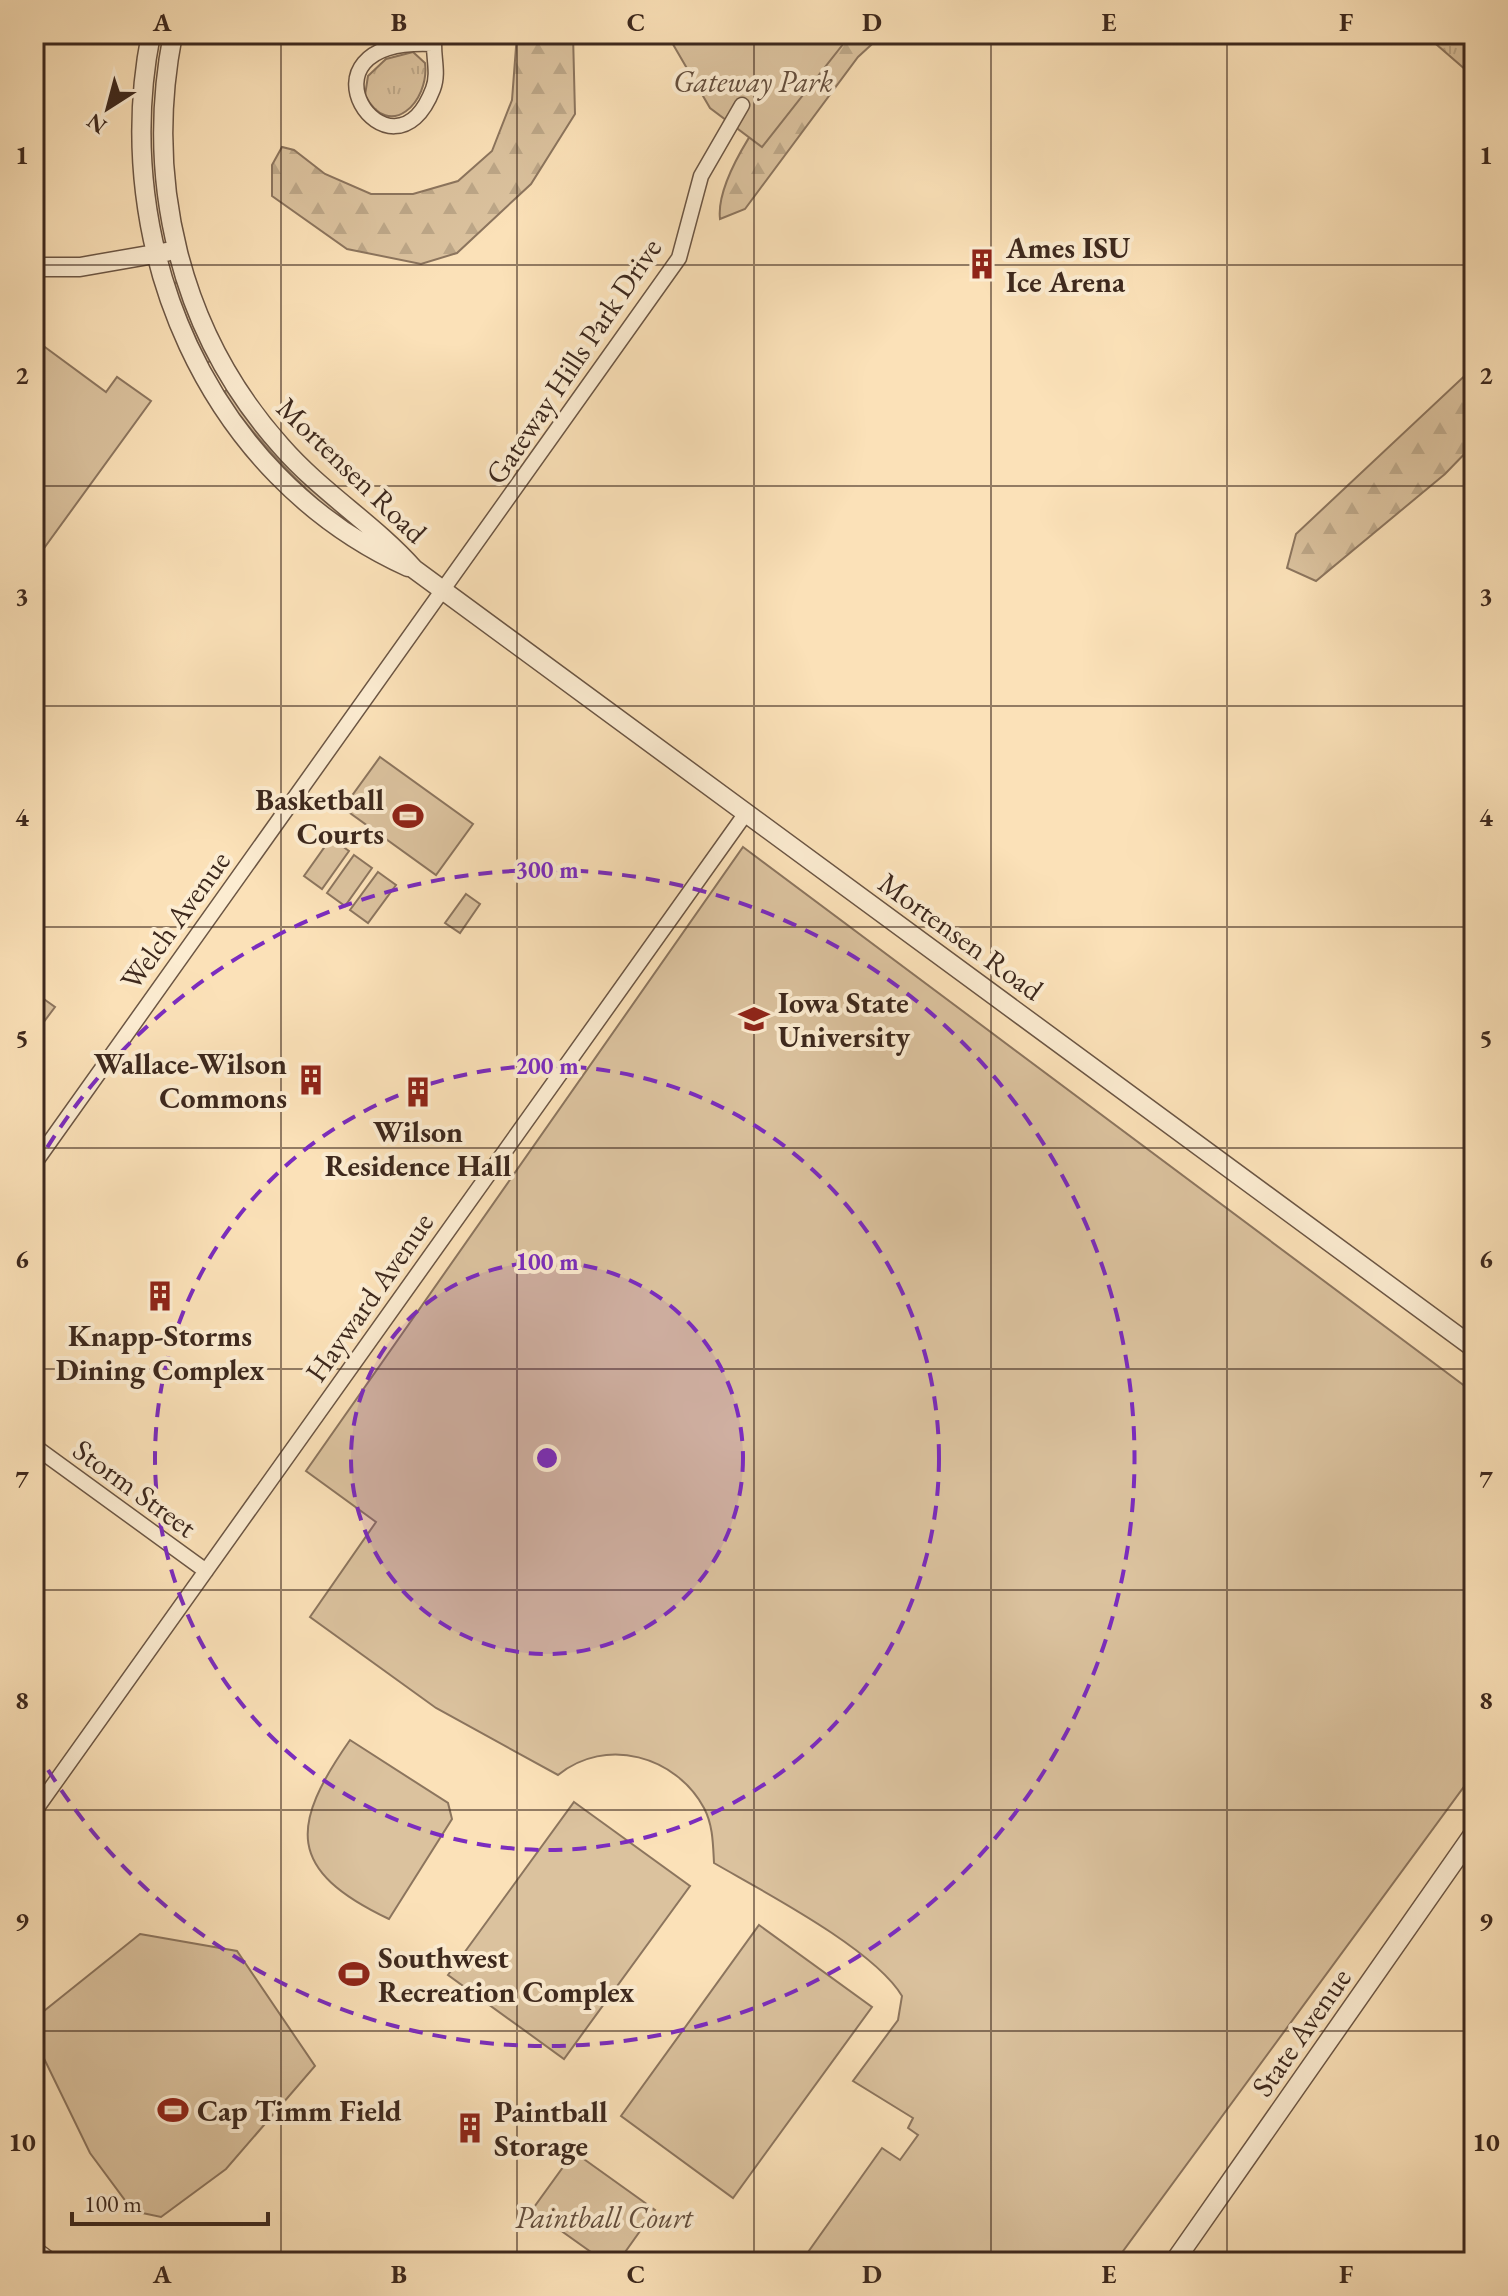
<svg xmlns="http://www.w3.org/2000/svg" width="1508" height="2296" viewBox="0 0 1508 2296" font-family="'EB Garamond',serif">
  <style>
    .grass { fill: url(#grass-tufts); stroke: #8c755e; stroke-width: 2 }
    .forest { fill: url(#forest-firs); stroke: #8c755e; stroke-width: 2 }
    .park { fill: #dbc29e; stroke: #8c755e; stroke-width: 2 }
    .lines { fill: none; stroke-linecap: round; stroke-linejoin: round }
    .minor-casing { stroke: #6c5644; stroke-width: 17 }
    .tertiary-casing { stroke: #6c5644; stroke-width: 21 }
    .minor { stroke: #fcecd1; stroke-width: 14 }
    .tertiary { stroke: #fcecd1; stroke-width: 18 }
    .grid { fill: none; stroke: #3d281d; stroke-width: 2; stroke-opacity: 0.55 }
    .ring { fill: none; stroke: #7b2cbf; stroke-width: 4; stroke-dasharray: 14 10 }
    .labels { text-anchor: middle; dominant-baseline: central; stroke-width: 8; stroke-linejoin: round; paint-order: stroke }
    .park-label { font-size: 30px; font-style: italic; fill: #644e3d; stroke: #fcecd1 }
    .poi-label { font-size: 30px; font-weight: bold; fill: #3d281d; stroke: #fcecd1; text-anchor: start }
    .street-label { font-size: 30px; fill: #3d281d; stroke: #fcecd1 }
    .centre { fill: #7b2cbf; stroke: #fcecd1; stroke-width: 4 }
    .ring-label { font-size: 24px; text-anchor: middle; font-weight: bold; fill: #7b2cbf; stroke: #fcecd1; stroke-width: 8; stroke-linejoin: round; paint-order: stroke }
    .neatline { fill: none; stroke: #3d281d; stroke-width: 3 }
    .grid-label { font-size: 26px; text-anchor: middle; font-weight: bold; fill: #3d281d }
  </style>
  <defs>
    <pattern id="grass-tufts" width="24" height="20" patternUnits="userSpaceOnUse" patternTransform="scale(2)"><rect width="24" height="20" fill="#dbc29e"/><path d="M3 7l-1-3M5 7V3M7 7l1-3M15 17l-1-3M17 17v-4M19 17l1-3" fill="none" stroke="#bda788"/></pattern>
    <pattern id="forest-firs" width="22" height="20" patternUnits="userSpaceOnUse" patternTransform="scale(2)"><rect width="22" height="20" fill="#dbc29e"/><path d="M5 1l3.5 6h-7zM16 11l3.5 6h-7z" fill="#bda788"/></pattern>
  </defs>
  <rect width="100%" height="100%" fill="#fbe1b8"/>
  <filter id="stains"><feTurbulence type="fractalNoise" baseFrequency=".0025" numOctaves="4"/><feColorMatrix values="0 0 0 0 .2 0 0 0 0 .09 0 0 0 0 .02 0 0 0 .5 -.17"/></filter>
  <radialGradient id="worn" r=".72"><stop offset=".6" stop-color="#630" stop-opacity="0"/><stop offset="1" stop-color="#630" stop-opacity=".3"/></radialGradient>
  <path class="grass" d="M 1426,34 L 1474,34 L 1474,77 L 1429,38 Z
    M 413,52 L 425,63 C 430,102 389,142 365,95 L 368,76 L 386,59 Z
    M 177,282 L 211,361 L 206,363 L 172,284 Z
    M 228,389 L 268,443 L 346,516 L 342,521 C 295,482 259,441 222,393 Z"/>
  <path class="forest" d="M 517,34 L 573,34 L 575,114 L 531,184 L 457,253 L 421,264 L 347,249 L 272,196 L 272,165 L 282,147 L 294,150 L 325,174 L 371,194 L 413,194 L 458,181 L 492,151 L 512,100 Z
    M 824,34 L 883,34 L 858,57 L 745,209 L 720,219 C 714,168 794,75 824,34 Z
    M 1474,367 L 1474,444 L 1445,474 L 1316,581 L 1287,568 L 1296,534 Z"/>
  <path class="park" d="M 667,34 L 851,34 L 762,147 L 710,108 Z
    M 34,339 L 106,392 L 117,377 L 151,401 L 34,562 Z
    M 380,757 L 473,824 L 436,875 L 343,808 Z
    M 331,838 L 349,851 L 322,889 L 304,876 Z
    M 743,847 L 1474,1393 L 1474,1773 L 1115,2262 L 801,2262 L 882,2148 L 900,2160 L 918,2135 L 908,2128 L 913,2118 L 853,2081 L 898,2020 L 902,1996 C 874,1949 764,1892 714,1863 C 713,1844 713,1825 704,1808 C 676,1756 606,1736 558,1775 L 436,1708 L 310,1617 L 376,1522 L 306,1471 Z
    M 354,855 L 372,868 L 345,906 L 327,893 Z
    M 378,872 L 396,885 L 368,923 L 350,910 Z
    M 466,894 L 480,904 L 460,933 L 445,923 Z
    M 34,992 L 55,1007 L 34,1035 Z
    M 350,1740 L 448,1803 L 452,1819 L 389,1919 C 286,1870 290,1826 350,1740 Z
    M 574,1802 L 690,1886 L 564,2059 L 448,1975 Z
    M 759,1925 L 872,2007 L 733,2198 L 621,2116 Z
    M 140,1934 L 237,1951 L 315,2066 L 226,2169 L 161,2217 L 133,2211 L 90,2153 L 34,2038 L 34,2019 Z
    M 574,2152 L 655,2210 L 618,2262 L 605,2262 L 532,2210 Z"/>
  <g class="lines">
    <g class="minor-casing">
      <path id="minor" d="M 433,44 C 283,37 392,196 433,89 C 440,71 431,52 435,34
        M 34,1164 L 679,258 L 701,176 L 742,105
        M 34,1446 L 206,1571
        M 34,1812 L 746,813
        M 34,2248 L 53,2262"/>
    </g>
    <g class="tertiary-casing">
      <path id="tertiary" d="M 151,34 C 109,245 207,476 408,567
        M 173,34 C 144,182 180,333 281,446 C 321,492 374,524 414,569 L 1474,1348
        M 34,267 L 80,267 L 166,252
        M 1174,2262 L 1474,1833"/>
    </g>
    <use href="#minor" class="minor"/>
    <use href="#tertiary" class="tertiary"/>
  </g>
  <path class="grid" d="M 281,34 L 281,2262M 517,34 L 517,2262M 754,34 L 754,2262M 991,34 L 991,2262M 1227,34 L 1227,2262M 34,265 L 1474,265M 34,486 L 1474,486M 34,706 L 1474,706M 34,927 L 1474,927M 34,1148 L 1474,1148M 34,1369 L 1474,1369M 34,1590 L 1474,1590M 34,1810 L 1474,1810M 34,2031 L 1474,2031"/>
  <circle cx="547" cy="1458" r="196" fill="#7b2cbf" fill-opacity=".12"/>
  <g class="ring">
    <circle cx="547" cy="1458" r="196"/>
    <circle cx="547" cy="1458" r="392"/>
    <path d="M35 1168A588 588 0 1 1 35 1748"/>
  </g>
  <defs>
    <g id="building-bare" transform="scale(2.4)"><path d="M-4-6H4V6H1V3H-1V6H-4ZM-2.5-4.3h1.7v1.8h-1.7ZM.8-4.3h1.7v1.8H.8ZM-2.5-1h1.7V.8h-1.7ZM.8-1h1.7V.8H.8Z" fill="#8f2418" stroke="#fcecd1" stroke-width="2.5" paint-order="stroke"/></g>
    <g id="stadium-bare" transform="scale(2.4)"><path d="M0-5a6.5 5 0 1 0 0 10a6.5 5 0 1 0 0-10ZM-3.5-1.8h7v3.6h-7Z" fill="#8f2418" stroke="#fcecd1" stroke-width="2.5" paint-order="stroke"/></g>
    <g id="university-bare" transform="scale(2.4)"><path d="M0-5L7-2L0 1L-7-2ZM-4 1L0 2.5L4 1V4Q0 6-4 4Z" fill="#8f2418" stroke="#fcecd1" stroke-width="2.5" paint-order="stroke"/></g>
  </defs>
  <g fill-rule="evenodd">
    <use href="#building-bare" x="982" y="264"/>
    <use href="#stadium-bare" x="408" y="816"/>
    <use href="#university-bare" x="754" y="1019"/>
    <use href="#building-bare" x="311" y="1080"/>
    <use href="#building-bare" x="418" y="1092"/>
    <use href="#building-bare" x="160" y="1296"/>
    <use href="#stadium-bare" x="354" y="1974"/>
    <use href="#stadium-bare" x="173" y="2110"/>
    <use href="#building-bare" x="470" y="2128"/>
  </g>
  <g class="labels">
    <g class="park-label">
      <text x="753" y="81">Gateway Park</text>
      <text x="604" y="2217">Paintball Court</text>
    </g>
    <g class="poi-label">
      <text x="1006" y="247">Ames ISU<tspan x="1006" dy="34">Ice Arena</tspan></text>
      <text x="384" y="799" text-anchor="end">Basketball<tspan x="384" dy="34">Courts</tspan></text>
      <text x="778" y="1002">Iowa State<tspan x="778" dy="34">University</tspan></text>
      <text x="287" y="1063" text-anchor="end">Wallace-Wilson<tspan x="287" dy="34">Commons</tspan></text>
      <text x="418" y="1131" text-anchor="middle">Wilson<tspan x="418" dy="34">Residence Hall</tspan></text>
      <text x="160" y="1335" text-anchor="middle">Knapp-Storms<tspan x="160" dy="34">Dining Complex</tspan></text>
      <text x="378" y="1957">Southwest<tspan x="378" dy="34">Recreation Complex</tspan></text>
      <text x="197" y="2110">Cap Timm Field</text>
      <text x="494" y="2111">Paintball<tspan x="494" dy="34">Storage</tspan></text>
    </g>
    <g class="street-label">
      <text transform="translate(573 361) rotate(-56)">Gateway Hills Park Drive</text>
      <text transform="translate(352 470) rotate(44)">Mortensen Road</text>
      <text transform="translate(175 920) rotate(-54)">Welch Avenue</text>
      <text transform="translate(961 936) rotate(36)">Mortensen Road</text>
      <text transform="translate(369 1297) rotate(-55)">Hayward Avenue</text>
      <text transform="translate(135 1488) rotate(36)">Storm Street</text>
      <text transform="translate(1301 2032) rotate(-55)">State Avenue</text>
    </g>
  </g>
  <circle cx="547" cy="1458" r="12" class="centre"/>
  <g class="ring-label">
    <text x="547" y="878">300 m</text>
    <text x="547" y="1074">200 m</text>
    <text x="547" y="1270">100 m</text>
  </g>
  <rect width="1508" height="2296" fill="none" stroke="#fbe1b8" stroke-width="88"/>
  <g transform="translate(108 108) rotate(216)" stroke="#fcecd1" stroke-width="6" paint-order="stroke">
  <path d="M0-6L14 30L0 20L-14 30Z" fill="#3d281d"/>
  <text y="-12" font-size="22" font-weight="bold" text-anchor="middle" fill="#3d281d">N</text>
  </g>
  <path d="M72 2212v12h196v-12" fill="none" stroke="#3d281d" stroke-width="4"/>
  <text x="84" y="2212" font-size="24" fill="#3d281d" stroke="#fcecd1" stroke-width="6" paint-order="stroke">100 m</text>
  <rect x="44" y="44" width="1420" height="2208" class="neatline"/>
  <g class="grid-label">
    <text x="162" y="31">A</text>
    <text x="399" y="31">B</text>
    <text x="636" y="31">C</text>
    <text x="872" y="31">D</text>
    <text x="1109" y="31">E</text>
    <text x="1346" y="31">F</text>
    <text x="22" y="164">1</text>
    <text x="1486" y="164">1</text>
    <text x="22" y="384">2</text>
    <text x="1486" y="384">2</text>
    <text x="22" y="605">3</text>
    <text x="1486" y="605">3</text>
    <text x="22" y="826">4</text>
    <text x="1486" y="826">4</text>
    <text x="22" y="1047">5</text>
    <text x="1486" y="1047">5</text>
    <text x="22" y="1268">6</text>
    <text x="1486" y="1268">6</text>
    <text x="22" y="1488">7</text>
    <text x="1486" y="1488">7</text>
    <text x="22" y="1709">8</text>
    <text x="1486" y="1709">8</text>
    <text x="22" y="1930">9</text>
    <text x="1486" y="1930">9</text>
    <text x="22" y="2151">10</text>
    <text x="1486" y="2151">10</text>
    <text x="162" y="2283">A</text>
    <text x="399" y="2283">B</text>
    <text x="636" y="2283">C</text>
    <text x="872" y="2283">D</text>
    <text x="1109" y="2283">E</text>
    <text x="1346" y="2283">F</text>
  </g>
  <rect width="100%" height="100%" filter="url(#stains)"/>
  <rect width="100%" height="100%" fill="url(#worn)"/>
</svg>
